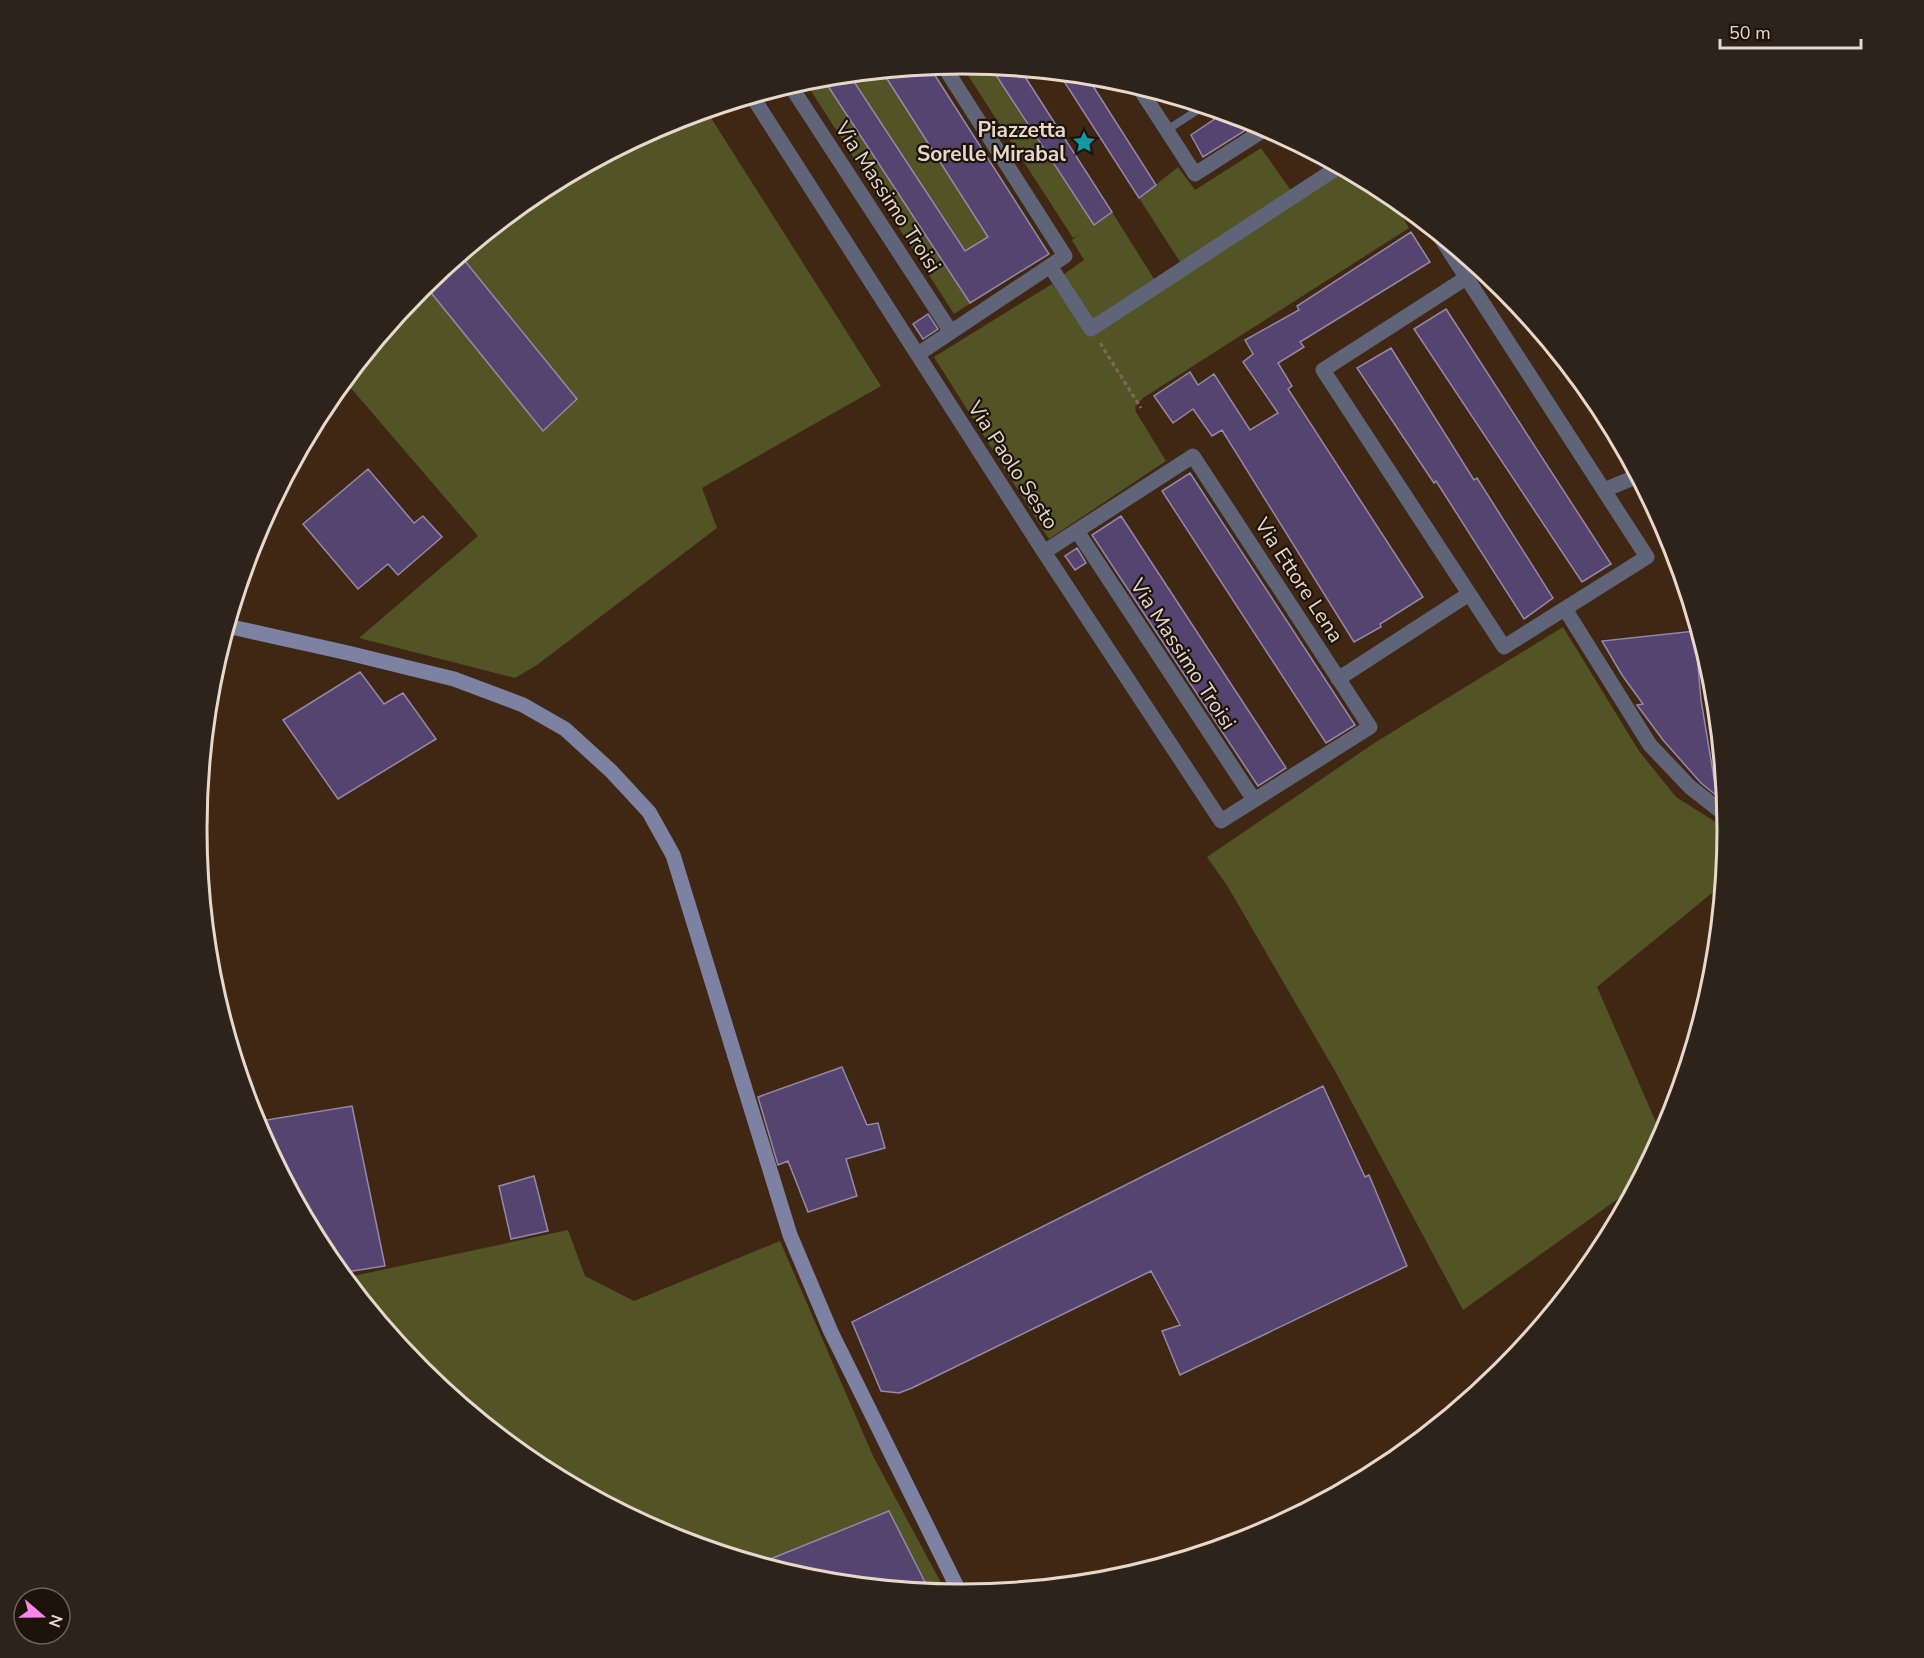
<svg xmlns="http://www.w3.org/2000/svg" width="1924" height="1658" viewBox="0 0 1924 1658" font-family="'Nunito Sans',sans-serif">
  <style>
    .green { fill: #525425 }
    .building { fill: #55446f; stroke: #9489a8; stroke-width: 1.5 }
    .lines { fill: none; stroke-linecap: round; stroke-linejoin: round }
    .path { stroke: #7d6857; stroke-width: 3; stroke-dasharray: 4.5 3; stroke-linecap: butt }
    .lane { stroke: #606479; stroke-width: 8 }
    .street { stroke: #606479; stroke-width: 15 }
    .secondary { stroke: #7d82a3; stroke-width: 15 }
    .labels { text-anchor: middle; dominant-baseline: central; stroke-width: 4.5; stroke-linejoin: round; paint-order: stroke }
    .poi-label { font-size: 21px; font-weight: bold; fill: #e8d8cc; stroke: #1e130a; text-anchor: end }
    .street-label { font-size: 21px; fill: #e8d8cc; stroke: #1e130a }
    .rim { fill: none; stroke: #e8d8cc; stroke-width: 3 }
  </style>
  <rect width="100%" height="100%" fill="#3f2713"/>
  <path class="green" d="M 960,63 L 990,66 L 1012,98 L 1112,212 L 1156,282 L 1092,324 L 1060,277 L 1084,260 L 1072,240 L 1080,234 L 1073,238 Z
    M 882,71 L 1013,276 L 991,290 L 849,74 Z
    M 822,77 L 971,303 L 954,314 L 804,80 Z
    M 706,110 L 881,386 L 702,488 L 717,528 L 537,665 L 515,678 L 359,638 L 478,536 L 344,380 L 421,287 L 537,192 L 669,121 Z
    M 1261,148 L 1292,192 L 1182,265 L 1139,198 L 1178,167 L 1195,190 Z
    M 1346,170 L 1386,191 L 1409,228 L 1143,398 L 1135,407 L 1136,412 L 1166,461 L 1049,539 L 934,357 L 1052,284 L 1088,332 Z
    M 1563,627 L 1639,751 L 1676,797 L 1728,830 L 1723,884 L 1597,987 L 1662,1136 L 1636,1186 L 1463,1310 L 1335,1071 L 1228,887 L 1207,857 L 1376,742 Z
    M 568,1230 L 585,1276 L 634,1301 L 780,1241 L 873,1456 L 947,1594 L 812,1580 L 669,1537 L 536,1466 L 420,1370 L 344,1278 Z"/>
  <path class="building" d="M 929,66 L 1049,254 L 970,303 L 822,77 L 849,74 L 965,251 L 988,237 L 882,71 Z
    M 990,66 L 1020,69 L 1112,212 L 1094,225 Z
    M 1058,72 L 1086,75 L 1156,185 L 1139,198 Z
    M 1225,112 L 1257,123 L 1203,157 L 1191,135 Z
    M 1411,232 L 1430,262 L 1300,342 L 1304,347 L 1278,363 L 1292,386 L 1288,389 L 1423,597 L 1380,624 L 1381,627 L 1354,642 L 1222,430 L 1212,436 L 1193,409 L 1173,423 L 1154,396 L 1190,372 L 1198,385 L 1214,374 L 1250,430 L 1278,413 L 1243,362 L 1253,354 L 1245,340 L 1299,310 L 1297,306 Z
    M 460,255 L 577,399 L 543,431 L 424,284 Z
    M 1446,309 L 1611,564 L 1582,582 L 1414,329 Z
    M 928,314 L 938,329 L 923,339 L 913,324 Z
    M 1391,348 L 1474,480 L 1477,478 L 1553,598 L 1524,619 L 1436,481 L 1434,483 L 1357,368 Z
    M 368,469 L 414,523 L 423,516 L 442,537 L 398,575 L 388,564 L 358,589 L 303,524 Z
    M 1190,473 L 1355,725 L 1326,743 L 1162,491 Z
    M 1121,516 L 1286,768 L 1258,786 L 1092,535 Z
    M 1077,548 L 1086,563 L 1075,570 L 1065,556 Z
    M 1695,631 L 1701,700 L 1717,796 L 1701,783 L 1663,740 L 1637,705 L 1643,704 L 1622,675 L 1602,641 Z
    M 360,672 L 384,704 L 403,693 L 436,739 L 338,799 L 283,720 Z
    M 842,1067 L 867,1125 L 878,1123 L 885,1148 L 846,1159 L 857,1196 L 808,1212 L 788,1161 L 778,1165 L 758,1097 Z
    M 1323,1086 L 1365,1177 L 1369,1175 L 1407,1266 L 1180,1375 L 1162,1331 L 1180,1325 L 1151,1271 L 912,1388 L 899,1393 L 881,1391 L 852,1322 Z
    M 352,1106 L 385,1266 L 340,1273 L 325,1254 L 263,1138 L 260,1121 Z
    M 534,1176 L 548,1231 L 511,1239 L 499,1186 Z
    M 889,1511 L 930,1592 L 812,1580 L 758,1564 Z"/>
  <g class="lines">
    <path class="path" d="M 1100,343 L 1141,408"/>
    <path class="lane" d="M 1167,130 L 1204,106"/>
    <path class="street" d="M 790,85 L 951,332
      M 1138,86 L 1195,174 L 1267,128
      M 752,96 L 1044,552 L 1221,821 L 1370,727 L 1193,456 L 1044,552
      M 1437,232 L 1647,557 L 1504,647 L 1323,370 L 1466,278
      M 1050,266 L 1091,329 L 1340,166
      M 918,354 L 1065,256 L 943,65
      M 1604,490 L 1638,476
      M 1077,531 L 1254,800
      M 1565,609 L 1650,745 L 1690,787 L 1727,816
      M 1338,679 L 1469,594"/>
    <path class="secondary" d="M 227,626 L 348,653 L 454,679 L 523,705 L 565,729 L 611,771 L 649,812 L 673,855 L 790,1235 L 831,1332 L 961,1595"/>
  </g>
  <defs>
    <g id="sight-bare" transform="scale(1.8)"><path d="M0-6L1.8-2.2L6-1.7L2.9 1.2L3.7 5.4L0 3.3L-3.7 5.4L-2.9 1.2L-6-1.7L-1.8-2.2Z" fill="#0f9aa8" stroke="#1e130a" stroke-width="2.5" paint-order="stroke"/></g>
  </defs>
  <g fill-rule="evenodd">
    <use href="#sight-bare" x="1084" y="142"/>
  </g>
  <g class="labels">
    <g class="poi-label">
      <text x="1066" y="130">Piazzetta<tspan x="1066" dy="24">Sorelle Mirabal</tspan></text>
    </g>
    <g class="street-label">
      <text transform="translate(888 197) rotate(57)">Via Massimo Troisi</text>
      <text transform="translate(1013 465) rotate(57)">Via Paolo Sesto</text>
      <text transform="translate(1299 580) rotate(57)">Via Ettore Lena</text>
      <text transform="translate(1183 654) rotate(57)">Via Massimo Troisi</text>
    </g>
  </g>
  <path d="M0 0H1924V1658H0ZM207 829a755 755 0 1 1 1510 0a755 755 0 1 1-1510 0Z" fill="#2e231a" fill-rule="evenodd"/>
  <path class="rim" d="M207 829a755 755 0 1 1 1510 0a755 755 0 1 1-1510 0Z"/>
  <g transform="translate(42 1616) rotate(110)"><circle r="28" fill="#1e130a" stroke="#6f6258" stroke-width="1.5"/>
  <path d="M0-4.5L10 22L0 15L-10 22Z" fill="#f987e9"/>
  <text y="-9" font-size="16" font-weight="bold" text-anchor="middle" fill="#e8d8cc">N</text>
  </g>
  <path d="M1720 39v9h141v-9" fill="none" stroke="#e8d8cc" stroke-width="3"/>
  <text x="1729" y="39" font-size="18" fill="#e8d8cc" stroke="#1e130a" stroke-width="4.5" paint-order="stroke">50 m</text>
</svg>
